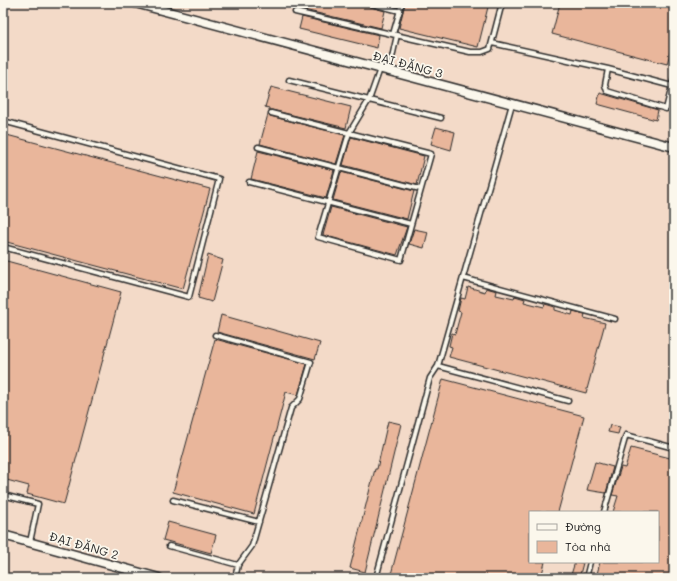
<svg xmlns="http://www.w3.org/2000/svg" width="677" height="581" viewBox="0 0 677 581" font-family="Mali,sans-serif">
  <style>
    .built { fill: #f3dac8; fill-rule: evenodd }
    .building { fill: #e9b69b; stroke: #2b2b2b }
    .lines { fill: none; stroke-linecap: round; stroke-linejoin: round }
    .service-casing { stroke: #2b2b2b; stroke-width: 7 }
    .minor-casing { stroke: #2b2b2b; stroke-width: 11 }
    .service { stroke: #fbf7ec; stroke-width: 4 }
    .minor { stroke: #fbf7ec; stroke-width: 8 }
    .labels { text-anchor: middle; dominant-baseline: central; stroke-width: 3.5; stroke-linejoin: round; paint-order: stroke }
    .street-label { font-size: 12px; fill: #2b2b2b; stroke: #fbf7ec }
  </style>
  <rect width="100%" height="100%" fill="#f7eadc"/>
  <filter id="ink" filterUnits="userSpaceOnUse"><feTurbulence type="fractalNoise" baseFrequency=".025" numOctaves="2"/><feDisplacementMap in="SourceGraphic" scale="8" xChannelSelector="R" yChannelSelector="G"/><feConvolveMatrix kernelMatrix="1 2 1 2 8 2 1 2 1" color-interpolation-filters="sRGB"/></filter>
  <g filter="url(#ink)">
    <path class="built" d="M 3,3 L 674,3 L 674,578 L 3,578 ZM 530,512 L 658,512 L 658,562 L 530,562 Z"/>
    <path class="building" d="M 306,3 L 365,3 L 367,6 L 385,11 L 381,28 L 304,10 Z
      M 405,3 L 489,3 L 478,47 L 399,28 Z
      M 560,3 L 674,3 L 674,38 L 667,64 L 552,34 Z
      M 302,17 L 379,35 L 377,48 L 299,29 Z
      M 271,87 L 351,107 L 346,128 L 272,110 L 269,110 L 269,108 L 265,107 Z
      M 600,93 L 658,110 L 656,120 L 597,104 Z
      M 268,114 L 270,116 L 345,135 L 336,164 L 260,144 Z
      M 436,127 L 455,132 L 451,150 L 431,144 Z
      M 3,134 L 210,189 L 183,289 L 3,241 Z
      M 351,137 L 424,156 L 417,185 L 343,165 Z
      M 258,151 L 334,170 L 326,198 L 251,179 Z
      M 341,172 L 414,191 L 407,219 L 333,200 Z
      M 331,207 L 407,227 L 397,255 L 323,235 Z
      M 414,229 L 428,232 L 424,248 L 409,244 Z
      M 208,255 L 223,260 L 212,302 L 198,298 Z
      M 3,260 L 121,292 L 64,504 L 27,494 L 29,486 L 3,479 Z
      M 468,287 L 485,292 L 486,288 L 497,291 L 496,295 L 514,299 L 515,296 L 525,299 L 524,302 L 544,307 L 545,304 L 555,307 L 555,310 L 572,315 L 573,311 L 585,314 L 584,318 L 605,323 L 586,393 L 449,357 L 452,347 L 449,346 L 452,333 L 455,334 L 461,312 L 458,311 L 461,298 L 465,299 Z
      M 221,315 L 320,343 L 315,359 L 217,332 Z
      M 215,339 L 307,364 L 298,395 L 286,392 L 254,514 L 173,492 Z
      M 443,379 L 584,416 L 558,512 L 530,512 L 530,562 L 545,562 L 541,578 L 390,578 Z
      M 388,421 L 401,424 L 365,572 L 350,568 L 375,469 L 377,469 Z
      M 610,425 L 620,427 L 618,434 L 608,432 Z
      M 631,448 L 674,459 L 674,578 L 596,578 L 600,562 L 658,562 L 658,512 L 613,512 L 618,496 L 612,495 L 621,467 L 625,468 Z
      M 595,462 L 613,467 L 606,493 L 587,490 Z
      M 168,522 L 216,535 L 211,553 L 163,540 Z
      M 575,562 L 583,563 L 579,578 L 570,578 Z"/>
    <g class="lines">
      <g class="service-casing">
        <path id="service" d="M 368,3 L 400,11
          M 295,12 L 470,52 L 482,52 L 490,49 L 502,3
          M 393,34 L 402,3
          M 492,43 L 608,69 L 672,86
          M 608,69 L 605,85 L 607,91 L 666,109 L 674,78
          M 389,71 L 397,35
          M 289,80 L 441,118
          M 271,113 L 431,154 L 401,260 L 318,237 L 349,133 L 369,100 L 380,69
          M 3,121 L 219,179 L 189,297 L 3,247
          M 258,147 L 420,189
          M 249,182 L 411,224
          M 463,278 L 615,319
          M 215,335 L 311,362 L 300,399 L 291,408 L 252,546 L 238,565 L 235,578
          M 438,366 L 568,401
          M 3,495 L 38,504 L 30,542
          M 173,500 L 259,522
          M 604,512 L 626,435 L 674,448
          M 169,546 L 238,565
          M 376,578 L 430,378 L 438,366 L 512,104
          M 586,578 L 590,562"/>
      </g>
      <g class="minor-casing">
        <path id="minor" d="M 135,3 L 674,147
          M 3,535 L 159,578"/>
      </g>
      <use href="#service" class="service"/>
      <use href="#minor" class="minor"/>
    </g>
  </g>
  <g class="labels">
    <g class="street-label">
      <text transform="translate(408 64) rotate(15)">ĐẠI ĐĂNG 3</text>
      <text transform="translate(84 545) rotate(16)">ĐẠI ĐĂNG 2</text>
    </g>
  </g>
  <rect width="677" height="581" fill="none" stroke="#fbf7ec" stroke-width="16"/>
  <rect x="8" y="8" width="661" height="565" fill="none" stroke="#2b2b2b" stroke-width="1.5" filter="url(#ink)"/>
  <rect x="529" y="511" width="130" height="52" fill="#fbf7ec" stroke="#a8a59f"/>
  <rect x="537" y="524" width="20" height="6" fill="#fbf7ec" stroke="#a8a59f"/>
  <text x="565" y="531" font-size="12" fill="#2b2b2b">Đường</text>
  <rect x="537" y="541" width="20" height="12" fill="#e9b69b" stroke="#a8a59f"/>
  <text x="565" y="551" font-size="12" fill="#2b2b2b">Tòa nhà</text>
</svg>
